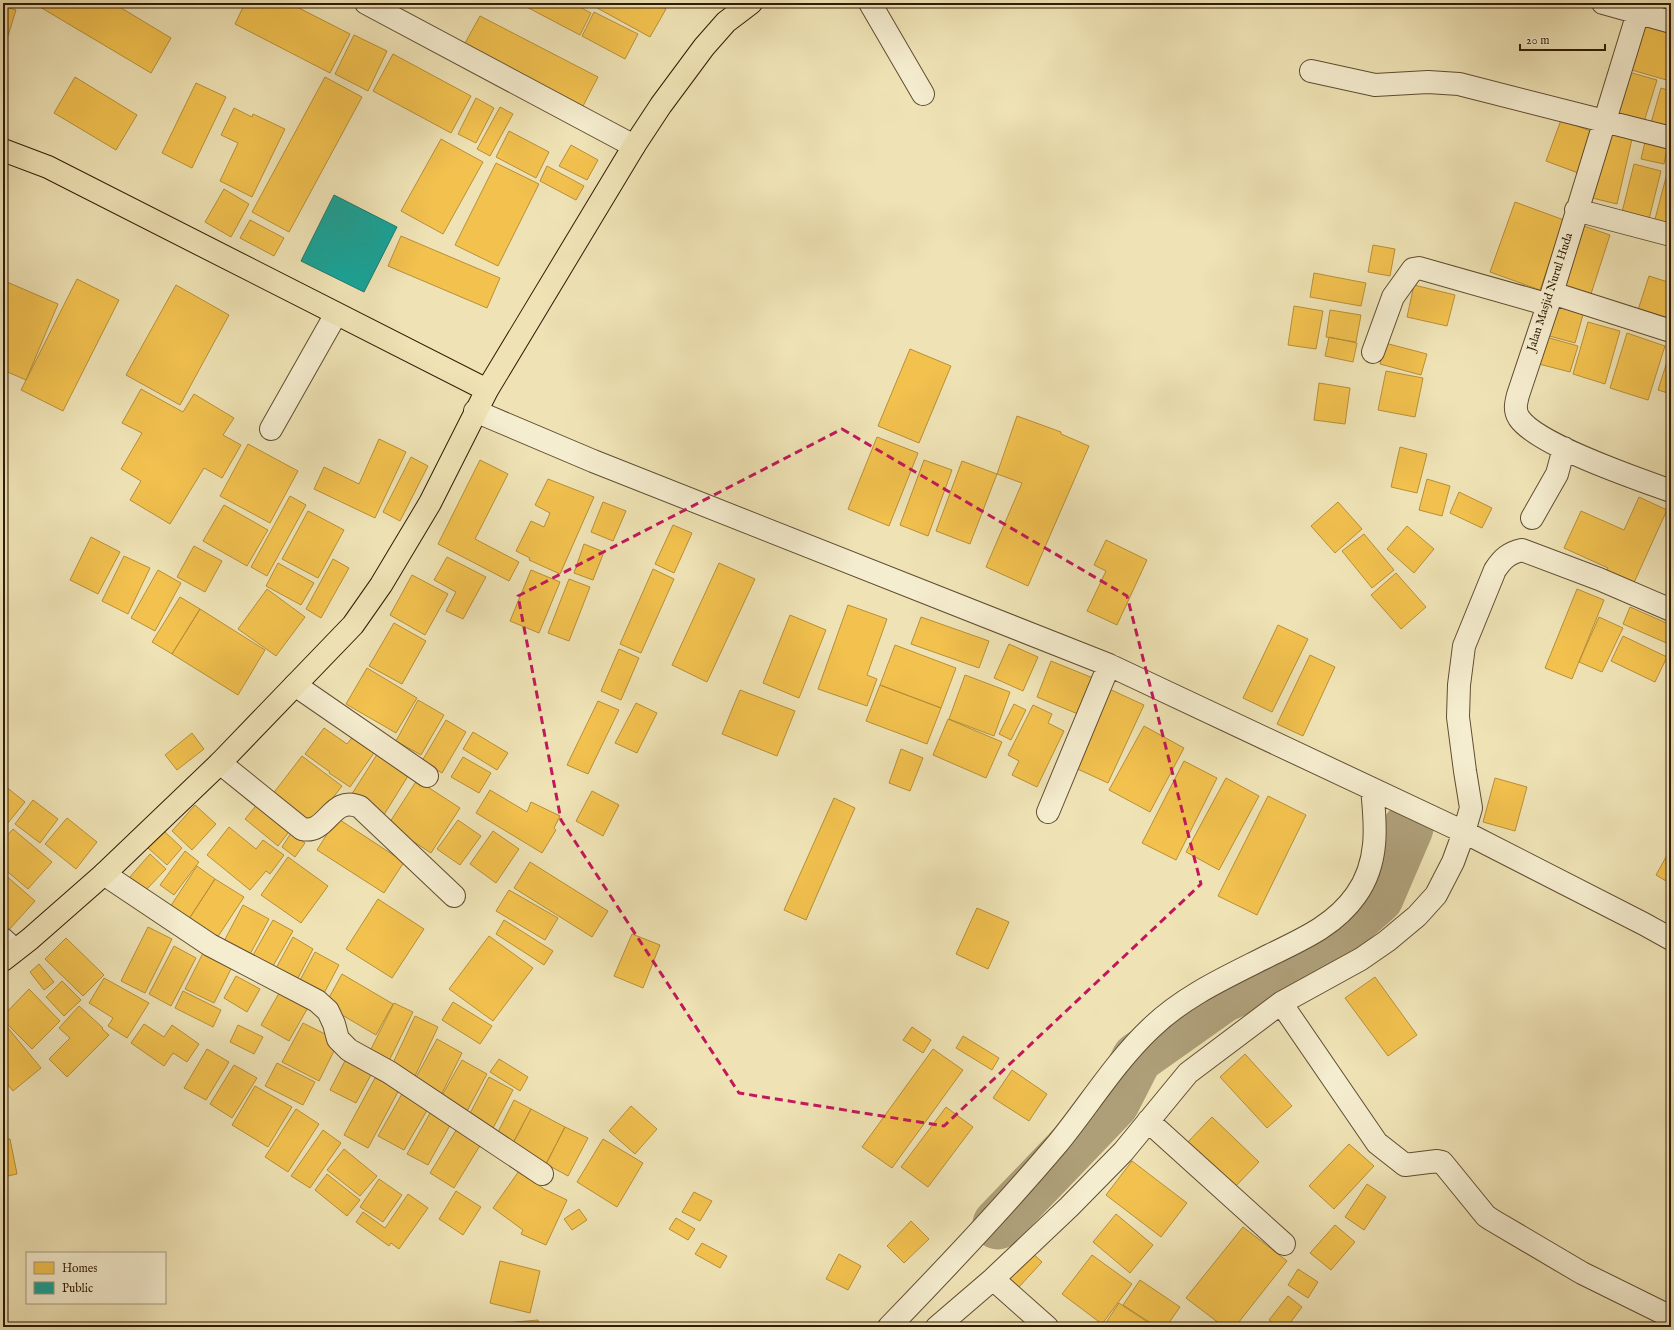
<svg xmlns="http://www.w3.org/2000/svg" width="1674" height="1330" viewBox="0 0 1674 1330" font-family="'IM FELL English',serif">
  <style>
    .homes { fill: #f2c14e; stroke: #b88f38 }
    .public { fill: #17a398; stroke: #1e7a6c }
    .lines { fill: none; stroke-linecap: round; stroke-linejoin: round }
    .river { stroke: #ae9f79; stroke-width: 51 }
    .minor-casing { stroke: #604d31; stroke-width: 24 }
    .primary-casing { stroke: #301b05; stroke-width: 24 }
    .minor { stroke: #f5edcf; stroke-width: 22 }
    .primary { stroke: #efe3b5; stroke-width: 22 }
    .marked { fill: none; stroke: #c2185b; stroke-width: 3; stroke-dasharray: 8 5; stroke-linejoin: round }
    .labels { text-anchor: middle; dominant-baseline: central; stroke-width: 4; stroke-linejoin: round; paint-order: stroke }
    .street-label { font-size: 12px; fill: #301b05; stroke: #f5edcf }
  </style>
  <rect width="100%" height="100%" fill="#efe3b5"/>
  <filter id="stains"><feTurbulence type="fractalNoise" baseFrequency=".005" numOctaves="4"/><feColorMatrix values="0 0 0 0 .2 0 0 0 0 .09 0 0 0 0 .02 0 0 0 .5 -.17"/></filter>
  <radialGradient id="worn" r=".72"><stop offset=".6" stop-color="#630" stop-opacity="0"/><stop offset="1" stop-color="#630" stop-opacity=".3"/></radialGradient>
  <path class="homes" d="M 42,3 L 113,3 L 171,38 L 151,73 L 40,7 Z
    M 245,3 L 289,3 L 350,34 L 330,73 L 235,24 Z
    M 519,3 L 572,3 L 591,13 L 580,35 Z
    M 588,3 L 655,3 L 666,9 L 650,37 Z
    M 3,6 L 16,10 L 7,39 L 3,38 Z
    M 594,12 L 638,34 L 625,59 L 582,36 Z
    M 480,16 L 598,77 L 583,106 L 464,45 Z
    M 1641,25 L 1671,33 L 1670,81 L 1628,69 Z
    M 354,35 L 387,51 L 368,91 L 335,74 Z
    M 393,54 L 471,96 L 451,133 L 373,91 Z
    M 1625,71 L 1657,80 L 1643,125 L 1612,116 Z
    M 75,77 L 137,115 L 116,150 L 54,113 Z
    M 325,77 L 362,97 L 289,232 L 252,212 Z
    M 196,83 L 226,97 L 192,168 L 162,153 Z
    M 1661,88 L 1671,91 L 1671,136 L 1649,130 Z
    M 476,98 L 494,108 L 476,143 L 458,134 Z
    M 500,107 L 513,114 L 490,156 L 477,149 Z
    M 234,108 L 252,117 L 253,114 L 285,129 L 252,197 L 220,181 L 238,143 L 221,135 Z
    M 1561,120 L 1596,133 L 1581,174 L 1546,161 Z
    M 509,131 L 549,152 L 536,178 L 496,157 Z
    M 1604,132 L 1632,139 L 1617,204 L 1588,197 Z
    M 1646,138 L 1668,144 L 1664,164 L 1641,159 Z
    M 441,139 L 483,162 L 443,234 L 401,211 Z
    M 571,145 L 598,160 L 587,180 L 559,166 Z
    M 1671,158 L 1671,227 L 1654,223 Z
    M 496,163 L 539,184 L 498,266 L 455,245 Z
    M 1634,164 L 1661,171 L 1649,219 L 1622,212 Z
    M 547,166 L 584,186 L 576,200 L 540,181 Z
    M 224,189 L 249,204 L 231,237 L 205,222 Z
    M 1515,202 L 1564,220 L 1540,290 L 1490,272 Z
    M 250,220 L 284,238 L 274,256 L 240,238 Z
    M 1581,225 L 1610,235 L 1590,297 L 1561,288 Z
    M 401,236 L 500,278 L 487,308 L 388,266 Z
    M 1373,245 L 1395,249 L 1390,276 L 1368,272 Z
    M 1314,273 L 1366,283 L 1361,306 L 1310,297 Z
    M 1649,276 L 1671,283 L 1671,321 L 1638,310 Z
    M 77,279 L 119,300 L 63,411 L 21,390 Z
    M 7,282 L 58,304 L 26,380 L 3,370 L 3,292 Z
    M 176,285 L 229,315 L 180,405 L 126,375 Z
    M 1414,285 L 1455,295 L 1447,326 L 1407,317 Z
    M 1554,303 L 1584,311 L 1575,343 L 1546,335 Z
    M 1294,306 L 1323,311 L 1316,349 L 1288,345 Z
    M 1330,310 L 1361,315 L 1356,342 L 1326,337 Z
    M 1588,322 L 1620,331 L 1605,384 L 1573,374 Z
    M 1627,333 L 1665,346 L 1648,400 L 1610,388 Z
    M 1539,335 L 1578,346 L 1570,372 L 1531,362 Z
    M 1329,337 L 1357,343 L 1353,362 L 1325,356 Z
    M 1385,343 L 1427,354 L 1421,375 L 1380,364 Z
    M 910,349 L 951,366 L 919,443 L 878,426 Z
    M 1671,349 L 1671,394 L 1658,390 Z
    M 1386,371 L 1423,378 L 1415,417 L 1378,410 Z
    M 1319,383 L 1350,388 L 1345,424 L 1314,420 Z
    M 141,389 L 183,412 L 194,394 L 234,418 L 223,435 L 241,445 L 222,478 L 204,468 L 170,524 L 130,500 L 141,481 L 121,469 L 142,433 L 122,423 Z
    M 1017,416 L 1061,432 L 1061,434 L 1089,446 L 1028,586 L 986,567 L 1022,483 L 997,474 Z
    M 877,437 L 918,453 L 889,526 L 848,509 Z
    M 379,439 L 406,452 L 375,518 L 314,489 L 324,467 L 359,484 Z
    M 248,444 L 298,471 L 270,523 L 220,496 Z
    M 1400,447 L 1427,454 L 1417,493 L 1391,487 Z
    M 411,457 L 428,466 L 400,521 L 383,512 Z
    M 480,460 L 508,474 L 475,539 L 519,562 L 509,581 L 438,544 Z
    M 924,460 L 952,470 L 928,536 L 900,525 Z
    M 962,461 L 997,474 L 970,544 L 936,531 Z
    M 548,479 L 594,497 L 560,574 L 529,560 L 530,558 L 516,551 L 531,521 L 544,527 L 550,513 L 535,505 Z
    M 1427,479 L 1450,486 L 1442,516 L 1419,510 Z
    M 1459,492 L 1492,508 L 1482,528 L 1450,513 Z
    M 290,496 L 306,505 L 267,576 L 251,567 Z
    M 1639,497 L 1667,510 L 1632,587 L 1604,575 L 1608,568 L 1564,548 L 1581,511 L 1624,530 Z
    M 603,502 L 626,511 L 613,541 L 591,532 Z
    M 1338,502 L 1362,529 L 1335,553 L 1311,526 Z
    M 224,505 L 268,530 L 247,566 L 203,541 Z
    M 308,511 L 344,530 L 318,578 L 282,559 Z
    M 673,525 L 692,533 L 674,573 L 655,564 Z
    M 1407,526 L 1434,549 L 1414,573 L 1387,549 Z
    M 1364,534 L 1394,570 L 1372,588 L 1342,551 Z
    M 91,537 L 120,552 L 98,594 L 70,580 Z
    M 1106,540 L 1147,560 L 1117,625 L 1087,611 L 1106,571 L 1094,565 Z
    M 584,544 L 604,552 L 593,580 L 574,573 Z
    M 194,546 L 222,561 L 205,592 L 177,577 Z
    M 124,556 L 150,568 L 128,614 L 102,601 Z
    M 447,557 L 486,577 L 463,619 L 446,611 L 456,592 L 434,580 Z
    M 333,559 L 349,568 L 321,618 L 306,609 Z
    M 278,563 L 314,583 L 301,605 L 266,586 Z
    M 719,563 L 755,579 L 707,682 L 672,665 Z
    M 653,569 L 674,579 L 641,653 L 620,644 Z
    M 158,570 L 181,583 L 155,631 L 131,618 Z
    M 531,570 L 560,582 L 539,633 L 510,621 Z
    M 1396,573 L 1426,607 L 1401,629 L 1371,595 Z
    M 412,575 L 448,594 L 425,635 L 390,615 Z
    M 569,579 L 590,587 L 569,641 L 548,633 Z
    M 267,589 L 305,617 L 276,656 L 238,629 Z
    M 1577,589 L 1604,600 L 1572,679 L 1545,668 Z
    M 180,597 L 200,609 L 172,654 L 152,642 Z
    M 848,605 L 887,619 L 867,675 L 877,679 L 867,706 L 818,689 Z
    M 1630,607 L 1671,625 L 1671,645 L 1623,624 Z
    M 200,609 L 265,650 L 238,695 L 172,654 Z
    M 790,615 L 826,630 L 799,698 L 763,683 Z
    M 921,617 L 989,641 L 979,668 L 911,644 Z
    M 1599,617 L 1623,628 L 1602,672 L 1579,662 Z
    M 394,623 L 426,641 L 402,684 L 369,666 Z
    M 1278,625 L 1308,639 L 1272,712 L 1243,698 Z
    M 1623,636 L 1667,657 L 1655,682 L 1611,661 Z
    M 1009,644 L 1038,657 L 1023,691 L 994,678 Z
    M 895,645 L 956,668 L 941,708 L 880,685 Z
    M 619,649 L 639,658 L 621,700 L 601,691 Z
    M 1310,655 L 1335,667 L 1303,736 L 1277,724 Z
    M 1051,661 L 1093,678 L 1078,714 L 1037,697 Z
    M 367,668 L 417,698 L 396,733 L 346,704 Z
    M 965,675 L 1010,692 L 994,736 L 949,719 Z
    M 880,685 L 941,708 L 927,744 L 866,721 Z
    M 1105,687 L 1144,705 L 1108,783 L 1069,765 Z
    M 740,690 L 795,711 L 777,756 L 722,734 Z
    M 418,700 L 444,715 L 421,755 L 396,741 Z
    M 598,701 L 619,710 L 588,774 L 567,765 Z
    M 636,703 L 657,713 L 637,753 L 615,743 Z
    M 1014,704 L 1026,710 L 1011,740 L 999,734 Z
    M 1033,705 L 1052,714 L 1048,723 L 1064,731 L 1037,787 L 1012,775 L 1019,761 L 1008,755 Z
    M 948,719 L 1002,742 L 986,778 L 933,755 Z
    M 446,720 L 466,732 L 442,773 L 422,761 Z
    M 1144,726 L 1184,748 L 1150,812 L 1109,790 Z
    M 324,728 L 347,744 L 354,735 L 376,750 L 350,787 L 329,773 L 330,772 L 305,754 Z
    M 473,732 L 508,753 L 497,770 L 463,749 Z
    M 192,733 L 204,749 L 177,770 L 165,755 Z
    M 381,748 L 413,768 L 382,818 L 350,797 Z
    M 901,749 L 923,758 L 910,791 L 889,783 Z
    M 302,756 L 342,786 L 311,826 L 272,795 Z
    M 463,757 L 491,773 L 479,793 L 451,777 Z
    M 1184,761 L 1217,778 L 1176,860 L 1142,843 Z
    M 1226,778 L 1259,796 L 1219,870 L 1186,852 Z
    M 1495,778 L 1527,787 L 1515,831 L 1483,822 Z
    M 417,780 L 460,808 L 431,853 L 388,825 Z
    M 5,786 L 25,802 L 3,829 L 3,788 Z
    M 490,790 L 527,812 L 531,802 L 560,816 L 554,828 L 556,830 L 542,853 L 476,813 Z
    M 592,791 L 619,805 L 603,836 L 576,821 Z
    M 1268,796 L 1306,815 L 1257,915 L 1218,896 Z
    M 834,798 L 855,808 L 806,920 L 784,910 Z
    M 33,800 L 58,819 L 40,843 L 15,824 Z
    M 260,801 L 292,828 L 278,846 L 245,819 Z
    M 195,805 L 216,824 L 192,850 L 172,831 Z
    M 67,818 L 97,842 L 76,869 L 45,844 Z
    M 337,818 L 404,862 L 384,893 L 317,850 Z
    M 458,820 L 481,836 L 460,865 L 437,849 Z
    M 229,827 L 256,849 L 263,840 L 284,855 L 270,874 L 266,871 L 250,890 L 207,855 Z
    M 13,829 L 52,862 L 28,889 L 3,868 L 3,840 Z
    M 164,831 L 182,848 L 167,865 L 148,848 Z
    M 493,831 L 519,849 L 496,883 L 470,864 Z
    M 291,833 L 305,843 L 295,857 L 282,847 Z
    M 1671,848 L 1671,884 L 1656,875 Z
    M 185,851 L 199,862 L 174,895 L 160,885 Z
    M 150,854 L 166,869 L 144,892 L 129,878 Z
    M 288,857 L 328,886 L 301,923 L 261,895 Z
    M 530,862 L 608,911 L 592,937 L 514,888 Z
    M 197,866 L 215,879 L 187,922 L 168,910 Z
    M 3,873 L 35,901 L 7,932 L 3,929 Z
    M 215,879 L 244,897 L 215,941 L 187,922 Z
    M 509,890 L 558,918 L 545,940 L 496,911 Z
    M 378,899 L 424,929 L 392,978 L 346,949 Z
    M 243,905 L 269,919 L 248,958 L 222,945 Z
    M 977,908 L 1009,922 L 988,969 L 956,954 Z
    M 273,920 L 293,931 L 269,973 L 249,962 Z
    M 504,920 L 553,951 L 544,965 L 496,934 Z
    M 148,927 L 172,939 L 145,993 L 121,981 Z
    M 632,934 L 660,945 L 643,988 L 614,976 Z
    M 489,936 L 533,968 L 493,1021 L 449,989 Z
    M 293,937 L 313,949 L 296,982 L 275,970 Z
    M 66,938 L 104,975 L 83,996 L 45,959 Z
    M 174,946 L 196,958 L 171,1006 L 149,994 Z
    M 204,951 L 233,965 L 214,1003 L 185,989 Z
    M 315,952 L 339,965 L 322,997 L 298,984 Z
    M 39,964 L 54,982 L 44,990 L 30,972 Z
    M 342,974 L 393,1004 L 376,1035 L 325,1005 Z
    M 236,976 L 260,989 L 247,1012 L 224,998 Z
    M 1375,977 L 1417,1035 L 1388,1056 L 1345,998 Z
    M 104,978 L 149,1003 L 127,1038 L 108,1026 L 113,1018 L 89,1003 Z
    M 62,981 L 81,1000 L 64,1016 L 46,997 Z
    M 282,988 L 310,1004 L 289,1041 L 261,1025 Z
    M 29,989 L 60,1021 L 32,1049 L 3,1020 L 3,1016 Z
    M 183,991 L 221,1010 L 213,1027 L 175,1008 Z
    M 453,1002 L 492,1026 L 480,1044 L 442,1020 Z
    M 394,1003 L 413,1012 L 387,1065 L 368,1055 Z
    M 79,1006 L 103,1028 L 102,1029 L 109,1035 L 67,1077 L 49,1059 L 70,1038 L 59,1028 Z
    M 415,1016 L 438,1027 L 415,1076 L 392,1065 Z
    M 3,1022 L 41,1068 L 13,1091 L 3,1079 Z
    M 303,1023 L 339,1041 L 319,1081 L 282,1062 Z
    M 144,1024 L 164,1037 L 172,1025 L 199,1044 L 187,1062 L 173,1053 L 164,1066 L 131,1043 Z
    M 238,1025 L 263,1037 L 254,1054 L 230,1042 Z
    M 912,1027 L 931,1040 L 923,1053 L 903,1040 Z
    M 963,1036 L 999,1058 L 992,1070 L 956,1048 Z
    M 437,1039 L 462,1053 L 441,1095 L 414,1081 Z
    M 207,1049 L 229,1062 L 206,1100 L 184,1088 Z
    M 933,1049 L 963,1070 L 892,1168 L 862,1147 Z
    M 1245,1054 L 1292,1106 L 1267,1128 L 1220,1077 Z
    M 347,1057 L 373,1071 L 356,1103 L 330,1090 Z
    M 499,1059 L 528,1077 L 520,1091 L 490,1072 Z
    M 462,1060 L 487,1074 L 466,1113 L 440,1099 Z
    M 277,1063 L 315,1082 L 303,1105 L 265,1086 Z
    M 234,1065 L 257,1078 L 232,1118 L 210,1104 Z
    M 1012,1070 L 1047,1094 L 1029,1121 L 993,1098 Z
    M 489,1077 L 513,1090 L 492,1130 L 468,1117 Z
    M 375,1078 L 399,1090 L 368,1148 L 344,1135 Z
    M 255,1086 L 292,1107 L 268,1147 L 232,1125 Z
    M 403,1092 L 429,1107 L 404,1150 L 378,1136 Z
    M 514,1100 L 531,1109 L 511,1147 L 495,1138 Z
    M 434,1106 L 454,1118 L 428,1165 L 407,1154 Z
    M 631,1106 L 657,1129 L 635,1154 L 609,1131 Z
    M 946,1107 L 973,1127 L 928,1187 L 901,1167 Z
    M 296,1109 L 319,1124 L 288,1172 L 265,1157 Z
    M 531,1109 L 565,1127 L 546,1164 L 511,1147 Z
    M 1212,1117 L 1259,1162 L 1231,1191 L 1184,1146 Z
    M 460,1124 L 484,1139 L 454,1188 L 430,1173 Z
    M 565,1127 L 588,1138 L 568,1176 L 546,1164 Z
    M 323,1130 L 341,1143 L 310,1188 L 291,1176 Z
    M 10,1139 L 17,1174 L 3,1177 L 3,1140 Z
    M 603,1139 L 643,1163 L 617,1207 L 577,1182 Z
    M 1349,1144 L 1374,1166 L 1334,1209 L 1309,1186 Z
    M 344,1149 L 377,1176 L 360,1196 L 327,1170 Z
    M 1132,1161 L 1187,1203 L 1161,1237 L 1106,1195 Z
    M 519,1171 L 544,1189 L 567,1200 L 546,1245 L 521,1234 L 523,1230 L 493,1208 Z
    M 327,1174 L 360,1200 L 347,1216 L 315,1190 Z
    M 379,1179 L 402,1195 L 383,1222 L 360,1207 Z
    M 1367,1184 L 1386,1197 L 1364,1230 L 1345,1217 Z
    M 456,1191 L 481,1207 L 463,1235 L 439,1219 Z
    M 694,1192 L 712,1201 L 700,1221 L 682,1212 Z
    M 408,1194 L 428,1208 L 399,1249 L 391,1243 L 389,1246 L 356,1222 L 363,1212 L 385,1228 Z
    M 579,1209 L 587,1220 L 572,1230 L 564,1219 Z
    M 1116,1214 L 1153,1245 L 1130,1273 L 1093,1242 Z
    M 676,1218 L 695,1229 L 688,1240 L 669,1229 Z
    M 911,1221 L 929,1239 L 904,1263 L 887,1246 Z
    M 1335,1225 L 1355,1242 L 1331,1270 L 1310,1253 Z
    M 1243,1227 L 1287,1261 L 1235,1327 L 1224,1327 L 1186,1298 Z
    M 702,1243 L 727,1256 L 720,1268 L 695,1254 Z
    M 1030,1251 L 1042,1262 L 1018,1288 L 1005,1277 Z
    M 839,1254 L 861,1266 L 848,1290 L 826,1279 Z
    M 1092,1255 L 1132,1284 L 1102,1324 L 1062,1294 Z
    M 500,1261 L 540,1271 L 530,1313 L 490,1303 Z
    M 1298,1269 L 1318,1282 L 1308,1298 L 1288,1285 Z
    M 1140,1280 L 1180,1307 L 1166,1327 L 1157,1327 L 1123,1305 Z
    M 1288,1296 L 1302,1307 L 1287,1327 L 1279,1327 L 1269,1320 Z
    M 1119,1303 L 1152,1325 L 1151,1327 L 1103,1327 Z
    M 538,1320 L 539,1327 L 494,1327 L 494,1324 Z"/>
  <path class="public" d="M 334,195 L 397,227 L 364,292 L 301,261 Z"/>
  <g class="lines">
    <path class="river" d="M 998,1224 L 1114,1103 L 1137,1058 L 1223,997 L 1308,960 L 1378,898 L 1408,828"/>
    <g class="minor-casing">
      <path id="minor" d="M 366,3 L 634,146
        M 870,3 L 923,94
        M 1603,3 L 1671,22
        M 1641,3 L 1552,293 L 1518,395 C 1516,403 1514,410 1519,418 C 1537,445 1638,479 1671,491
        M 1311,71 L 1375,85 L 1428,82 L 1459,84 L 1671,138
        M 1576,210 L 1671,235
        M 1552,293 L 1671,331
        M 1373,352 L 1393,297 L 1413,269 L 1419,268 L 1546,304
        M 475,411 L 593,461 L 1109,665 L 1464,832 L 1644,924 L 1671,939
        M 271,429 L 336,314
        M 1532,518 L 1557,474 L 1564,448
        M 295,685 L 427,776
        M 220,763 L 302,829 C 328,835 331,794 360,807 L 454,896
        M 1048,812 L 1109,665
        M 104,874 L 210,945 L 317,1001 L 328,1011 L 334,1024 L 338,1039 L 349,1050 L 389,1072 L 542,1174
        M 3,939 L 15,950
        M 1281,1003 L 1377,1143 L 1405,1165 L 1437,1161 L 1442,1162 L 1486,1216 L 1492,1220 L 1582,1273 L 1671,1317
        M 1148,1121 L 1284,1244
        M 993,1279 L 1047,1327
        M 889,1327 C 947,1267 1004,1207 1058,1143 C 1089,1105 1115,1062 1151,1028 C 1185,995 1229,976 1270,955 C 1303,939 1335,925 1356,895 C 1379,863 1376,826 1372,789
        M 937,1327 L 993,1279 L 1069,1207 L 1123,1152 L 1188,1073 L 1281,1003 L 1361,959 L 1387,941 L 1417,916 L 1436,895 L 1453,862 L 1464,832 L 1471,808 L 1465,771 L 1458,717 L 1459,685 L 1464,646 L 1495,570 C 1503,558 1509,553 1522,550 L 1599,579 L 1671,610"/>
    </g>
    <g class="primary-casing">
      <path id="primary" d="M 3,150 L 48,167 L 487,390
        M 3,960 L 30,939 L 104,874 L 220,763 L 353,625 L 381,585 L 430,503 L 487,390 L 634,146 L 661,105 L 704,47 L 726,22 L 751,3"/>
    </g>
    <use href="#minor" class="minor"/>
    <use href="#primary" class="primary"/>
  </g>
  <path class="marked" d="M 842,429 L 1127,596 L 1201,884 L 944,1126 L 739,1093 L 561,820 L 518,596 Z"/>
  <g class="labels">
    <g class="street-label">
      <text transform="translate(1550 292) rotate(-72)">Jalan Masjid Nurul Huda</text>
    </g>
  </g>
  <rect width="1674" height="1330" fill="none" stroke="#efe3b5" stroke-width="16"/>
  <rect x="4" y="4" width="1666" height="1322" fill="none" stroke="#301b05" stroke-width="2"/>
  <rect x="8" y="8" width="1658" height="1314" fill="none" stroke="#301b05"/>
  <rect x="26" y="1252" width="140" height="52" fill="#f5edcf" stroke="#a6997e"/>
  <rect x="34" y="1262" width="20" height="12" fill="#f2c14e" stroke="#a6997e"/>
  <text x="62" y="1272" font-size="12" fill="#301b05">Homes</text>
  <rect x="34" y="1282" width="20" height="12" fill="#17a398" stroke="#a6997e"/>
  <text x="62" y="1292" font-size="12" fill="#301b05">Public</text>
  <path d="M1520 44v6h85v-6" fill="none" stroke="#301b05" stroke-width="2"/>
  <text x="1526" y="44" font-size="12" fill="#301b05" stroke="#f5edcf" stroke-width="3" paint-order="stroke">20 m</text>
  <rect width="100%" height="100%" filter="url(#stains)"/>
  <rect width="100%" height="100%" fill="url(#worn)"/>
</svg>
